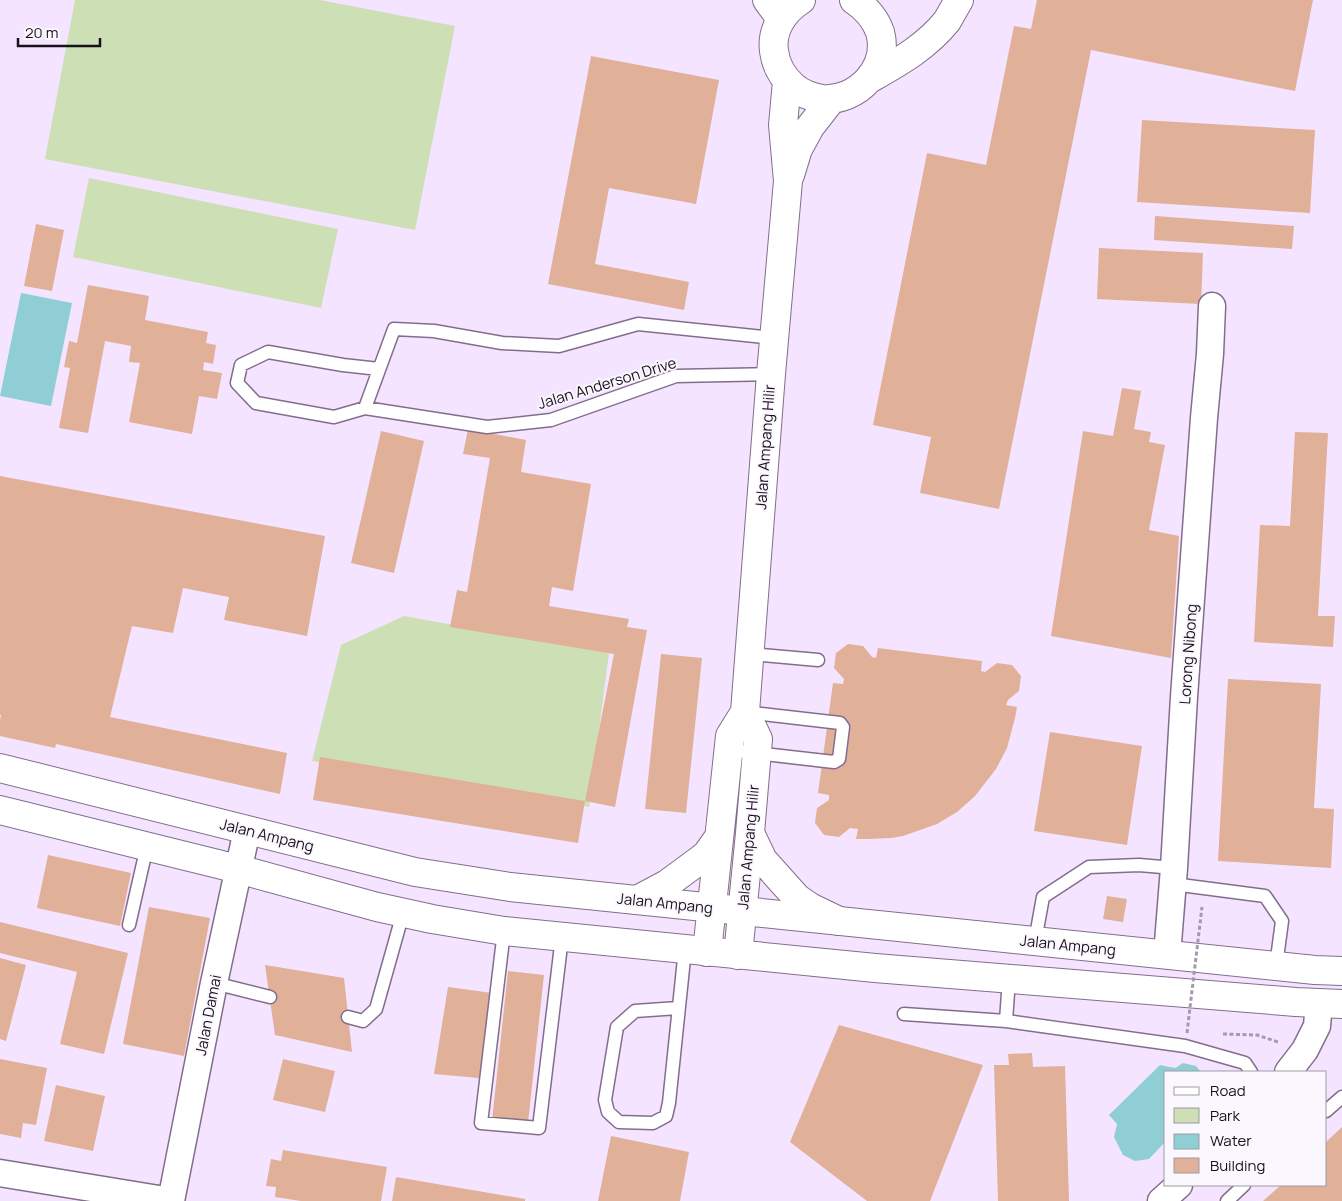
<svg xmlns="http://www.w3.org/2000/svg" width="1342" height="1201" viewBox="0 0 1342 1201" font-family="Manrope,sans-serif">
  <style>
    .green { fill: #cddfb5 }
    .water { fill: #8fced5 }
    .building { fill: #e0b099 }
    .lines { fill: none; stroke-linecap: round; stroke-linejoin: round }
    .service-casing { stroke: #826e8b; stroke-width: 15 }
    .minor-casing { stroke: #826e8b; stroke-width: 29 }
    .tertiary-casing { stroke: #826e8b; stroke-width: 30 }
    .secondary-casing { stroke: #826e8b; stroke-width: 30 }
    .path { stroke: #a698ad; stroke-width: 3; stroke-dasharray: 4 2.5; stroke-linecap: butt }
    .service { stroke: #fff; stroke-width: 12 }
    .minor { stroke: #fff; stroke-width: 26 }
    .tertiary { stroke: #fff; stroke-width: 28 }
    .secondary { stroke: #fff; stroke-width: 28 }
    .path-bridge { stroke: #a698ad; stroke-width: 3; stroke-dasharray: 4 2.5; stroke-linecap: butt }
    .labels { text-anchor: middle; dominant-baseline: central; stroke-width: 4; stroke-linejoin: round; paint-order: stroke }
    .street-label { font-size: 15px; fill: #18101b; stroke: #fbf7fe }
  </style>
  <rect width="100%" height="100%" fill="#f5e4ff"/>
  <path class="green" d="M 75,0 L 320,0 L 455,26 L 415,230 L 45,159 Z
    M 89,178 L 338,229 L 321,308 L 73,257 Z
    M 404,616 L 609,653 L 589,807 L 312,761 L 341,645 Z"/>
  <path class="water" d="M 21,293 L 72,303 L 51,406 L 0,396 Z
    M 1183,1063 L 1196,1066 L 1201,1072 L 1166,1072 L 1166,1141 L 1149,1159 L 1135,1161 L 1123,1155 L 1114,1137 L 1117,1124 L 1109,1115 L 1160,1065 L 1175,1068 Z"/>
  <path class="building" d="M 1037,0 L 1313,0 L 1295,91 L 1091,50 L 999,509 L 920,493 L 931,437 L 873,425 L 927,153 L 986,165 L 1014,26 L 1031,29 Z
    M 591,56 L 719,80 L 696,204 L 609,188 L 595,264 L 689,282 L 684,310 L 548,284 Z
    M 1142,120 L 1315,130 L 1310,213 L 1137,202 Z
    M 1155,216 L 1294,226 L 1292,249 L 1154,240 Z
    M 36,224 L 64,230 L 52,291 L 24,286 Z
    M 1099,248 L 1203,253 L 1201,304 L 1097,299 Z
    M 88,285 L 149,296 L 145,320 L 208,332 L 206,343 L 216,345 L 213,364 L 204,362 L 203,370 L 222,373 L 217,399 L 199,396 L 192,434 L 129,422 L 140,363 L 129,362 L 131,346 L 105,341 L 88,433 L 59,428 L 70,368 L 64,367 L 69,341 L 77,343 Z
    M 1122,388 L 1141,391 L 1134,429 L 1151,432 L 1149,442 L 1165,445 L 1149,530 L 1179,536 L 1171,658 L 1051,636 L 1083,431 L 1113,436 Z
    M 468,429 L 526,440 L 521,472 L 591,484 L 573,591 L 552,587 L 549,606 L 629,619 L 627,627 L 647,630 L 615,807 L 585,801 L 614,654 L 450,627 L 457,590 L 467,592 L 490,458 L 463,454 Z
    M 381,431 L 424,441 L 394,573 L 351,563 Z
    M 1295,432 L 1328,433 L 1318,616 L 1335,616 L 1333,647 L 1254,642 L 1260,525 L 1290,526 Z
    M 0,476 L 325,536 L 307,636 L 224,620 L 229,597 L 183,588 L 173,633 L 132,626 L 110,717 L 287,753 L 280,794 L 56,744 L 55,748 L 0,736 L 0,720 L 1,715 L 0,715 Z
    M 848,644 L 863,646 L 872,657 L 876,658 L 878,648 L 982,661 L 981,671 L 985,672 L 997,663 L 1012,665 L 1021,676 L 1019,691 L 1008,700 L 1006,705 L 1017,707 L 1015,718 L 1007,748 L 996,769 L 975,796 L 957,812 L 937,824 L 903,836 L 891,838 L 868,839 L 856,839 L 858,829 L 850,828 L 839,837 L 824,835 L 815,823 L 817,808 L 829,800 L 829,795 L 818,793 L 833,683 L 843,684 L 844,679 L 834,668 L 836,653 Z
    M 661,654 L 702,658 L 686,813 L 645,809 Z
    M 1228,679 L 1321,684 L 1314,808 L 1334,809 L 1331,868 L 1218,861 Z
    M 1050,732 L 1142,746 L 1127,845 L 1034,831 Z
    M 320,757 L 585,801 L 578,843 L 313,800 Z
    M 48,855 L 131,873 L 120,926 L 37,908 Z
    M 1107,896 L 1127,899 L 1123,922 L 1103,919 Z
    M 149,907 L 210,918 L 184,1056 L 123,1044 Z
    M 0,922 L 128,953 L 104,1054 L 60,1044 L 77,972 L 0,953 Z
    M 0,958 L 26,965 L 6,1041 L 0,1039 Z
    M 265,965 L 344,978 L 352,1052 L 275,1035 Z
    M 508,971 L 544,975 L 528,1123 L 492,1121 Z
    M 448,987 L 492,993 L 479,1078 L 434,1074 Z
    M 839,1025 L 983,1065 L 930,1201 L 867,1201 L 790,1142 Z
    M 1032,1053 L 1033,1067 L 1065,1066 L 1069,1201 L 998,1201 L 994,1065 L 1009,1065 L 1008,1054 Z
    M 0,1059 L 47,1068 L 36,1125 L 23,1123 L 21,1138 L 0,1134 Z
    M 283,1059 L 335,1071 L 325,1112 L 273,1100 Z
    M 56,1085 L 105,1096 L 93,1151 L 44,1141 Z
    M 1342,1127 L 1342,1201 L 1263,1201 L 1281,1185 L 1326,1185 L 1326,1142 Z
    M 611,1136 L 689,1152 L 680,1201 L 598,1201 Z
    M 283,1150 L 387,1167 L 381,1201 L 301,1201 L 275,1197 L 276,1187 L 266,1186 L 271,1159 L 281,1161 Z
    M 396,1177 L 525,1199 L 525,1201 L 392,1201 Z"/>
  <g class="lines">
    <g class="service-casing">
      <path id="service" d="M 379,369 L 343,365 L 268,352 L 241,365 L 237,383 L 256,403 L 334,417 L 365,408 L 487,427 L 551,420 L 676,376 L 771,374
        M 365,408 L 394,329 L 434,331 L 502,343 L 559,346 L 638,324 L 774,338
        M 750,654 L 818,660
        M 729,750 L 834,762 L 839,759 L 843,727 L 840,723 L 745,712
        M 1173,884 L 1265,896 L 1282,921 L 1276,966
        M 129,925 L 147,846
        M 504,931 L 481,1123 L 539,1128 L 562,937
        M 1035,941 L 1043,897 L 1089,867 L 1139,865 L 1174,868
        M 214,983 L 270,997
        M 678,1008 L 635,1011 L 617,1027 L 605,1100 L 608,1112 L 619,1122 L 653,1123 L 666,1116 L 669,1103 L 685,949
        M 904,1014 L 1006,1021 L 1185,1046 L 1245,1063 L 1251,1072
        M 348,1017 L 363,1021 L 376,1009 L 403,913
        M 1006,1021 L 1009,979
        M 1326,1111 L 1342,1097
        M 1227,1201 L 1244,1185"/>
    </g>
    <g class="minor-casing">
      <path id="minor" d="M 1167,955 L 1174,868 L 1184,697 L 1204,418 L 1210,354 L 1212,306
        M 1288,1072 L 1305,1050 L 1317,1026 L 1319,1003
        M 0,1173 L 171,1201
        M 171,1201 L 214,983 L 247,830
        M 1161,1201 L 1179,1185"/>
    </g>
    <g class="tertiary-casing">
      <path id="tertiary" d="M 767,0 L 781,19
        M 801,0 C 784,11 771,29 774,51 C 776,66 783,78 794,87 C 802,94 811,97 822,99 C 857,102 890,68 880,32 C 875,18 866,8 854,0
        M 871,78 C 899,62 926,47 947,21 C 951,14 955,7 959,0
        M 790,175 L 798,149 L 810,127 L 831,100
        M 750,833 L 763,860 L 797,898 L 810,907 L 839,921
        M 637,900 L 667,884 L 701,859 L 707,854 L 719,837
        M 707,952 L 730,736 L 745,712 L 771,374 L 788,181 L 783,125 L 787,81
        M 738,955 L 750,833 L 758,739 L 745,712"/>
    </g>
    <g class="secondary-casing">
      <path id="secondary" d="M 0,768 L 415,872 L 510,887 L 1315,970 L 1342,971
        M 0,810 L 238,869 L 377,907 L 432,919 L 504,931 L 875,968 L 1296,1002 L 1342,1004"/>
    </g>
    <path class="path" d="M 1223,1034 L 1257,1035 L 1278,1042"/>
    <use href="#service" class="service"/>
    <use href="#minor" class="minor"/>
    <use href="#tertiary" class="tertiary"/>
    <use href="#secondary" class="secondary"/>
    <path class="path-bridge" d="M 1187,1033 L 1202,907"/>
  </g>
  <g class="labels">
    <g class="street-label">
      <text transform="translate(607 383) rotate(-17)">Jalan Anderson Drive</text>
      <text transform="translate(765 447) rotate(-86)">Jalan Ampang Hilir</text>
      <text transform="translate(1188 654) rotate(-86)">Lorong Nibong</text>
      <text transform="translate(267 835) rotate(14)">Jalan Ampang</text>
      <text transform="translate(748 847) rotate(-85)">Jalan Ampang Hilir</text>
      <text transform="translate(665 903) rotate(6)">Jalan Ampang</text>
      <text transform="translate(1068 945) rotate(6)">Jalan Ampang</text>
      <text transform="translate(208 1015) rotate(-79)">Jalan Damai</text>
    </g>
  </g>
  <rect x="1164" y="1071" width="162" height="115" fill="#fbf7fe" stroke="#a09ba3"/>
  <rect x="1174" y="1087" width="25" height="8" fill="#ffffff" stroke="#a09ba3"/>
  <text x="1210" y="1096" font-size="15" fill="#18101b">Road</text>
  <rect x="1174" y="1108" width="25" height="15" fill="#cddfb5" stroke="#a09ba3"/>
  <text x="1210" y="1121" font-size="15" fill="#18101b">Park</text>
  <rect x="1174" y="1134" width="25" height="15" fill="#8fced5" stroke="#a09ba3"/>
  <text x="1210" y="1146" font-size="15" fill="#18101b">Water</text>
  <rect x="1174" y="1158" width="25" height="15" fill="#e0b099" stroke="#a09ba3"/>
  <text x="1210" y="1171" font-size="15" fill="#18101b">Building</text>
  <path d="M18 38v8h82v-8" fill="none" stroke="#18101b" stroke-width="2.5"/>
  <text x="25" y="38" font-size="15" fill="#18101b" stroke="#fbf7fe" stroke-width="4" paint-order="stroke">20 m</text>
</svg>
